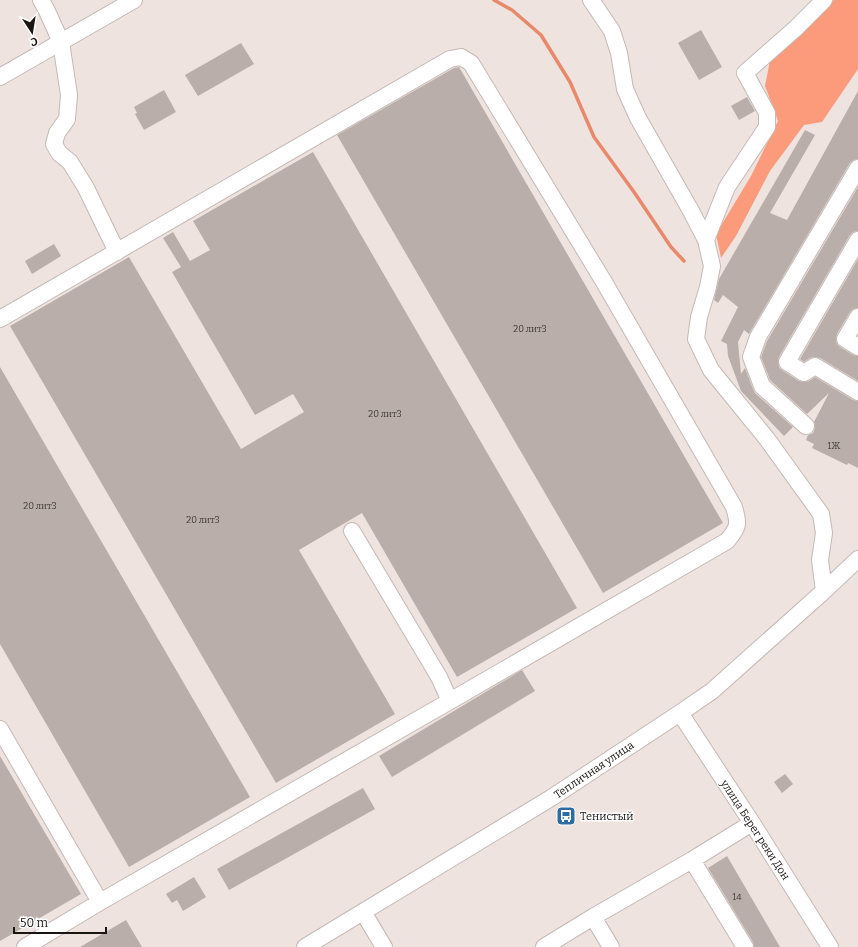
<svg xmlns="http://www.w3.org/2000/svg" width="858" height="947" viewBox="0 0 858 947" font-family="Bitter,serif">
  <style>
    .forest { fill: #fb9b7c }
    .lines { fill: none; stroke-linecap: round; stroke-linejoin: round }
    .stream { stroke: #e8896b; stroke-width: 3.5 }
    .building { fill: #b9aeaa }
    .minor-casing { stroke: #c4b9b5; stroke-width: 18 }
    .minor { stroke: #fff; stroke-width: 16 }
    .labels { text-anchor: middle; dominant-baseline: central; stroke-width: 3; stroke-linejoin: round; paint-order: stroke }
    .number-label { font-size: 9px; fill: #413b39 }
    .street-label { font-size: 11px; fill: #191513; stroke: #fff }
    .poi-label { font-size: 11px; fill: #191513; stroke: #fff; text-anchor: start }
  </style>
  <rect width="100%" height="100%" fill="#eee3df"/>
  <path class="forest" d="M 834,0 L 858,0 L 858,69 L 822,122 L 804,125 L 770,171 L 736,236 L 721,258 L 716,234 L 751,176 L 778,121 L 765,86 L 771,55 Z"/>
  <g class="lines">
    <path class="stream" d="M 494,0 L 512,10 L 541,35 L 570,82 L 594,137 L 634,192 L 671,247 L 684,261"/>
  </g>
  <path class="building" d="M 701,30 L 722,67 L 699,80 L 678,43 Z
    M 241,43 L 254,64 L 198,96 L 185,75 Z
    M 459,67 L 723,523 L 603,593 L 337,135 L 454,68 Z
    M 164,90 L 176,112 L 144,130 L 135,114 L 137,113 L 134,107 Z
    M 858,91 L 858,159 L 854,160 L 850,163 L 749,334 L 744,330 L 738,342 L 741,374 L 745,368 L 753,389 L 755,393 L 793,427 L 784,436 L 741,391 L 728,356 L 727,344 L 721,341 L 738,307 L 723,295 L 718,303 L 714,300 L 719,279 L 805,130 L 815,135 L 770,213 L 787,220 Z
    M 747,97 L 755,111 L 739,120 L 731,106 Z
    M 313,152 L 577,608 L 457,677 L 362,513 L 299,550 L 395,714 L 276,783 L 10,326 L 129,257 L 241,449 L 304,412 L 293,394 L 255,415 L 172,272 L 181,267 L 163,238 L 173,232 L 190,261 L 210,250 L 193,221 Z
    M 858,187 L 858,231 L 853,232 L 850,235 L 779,357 L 778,362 L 779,367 L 782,370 L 799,381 L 804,382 L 809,381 L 815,377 L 853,400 L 858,401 L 858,468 L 848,463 L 847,465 L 812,448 L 814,444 L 806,440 L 808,435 L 813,433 L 815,428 L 814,422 L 829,393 L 807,414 L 770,380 L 761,357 L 767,341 Z
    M 54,244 L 61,256 L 32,274 L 25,261 Z
    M 858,259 L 858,308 L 853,309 L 850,312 L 837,334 L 836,339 L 837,344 L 840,347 L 853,355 L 858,356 L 858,381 L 820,358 L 814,357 L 810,358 L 804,362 L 800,359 Z
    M 0,367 L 250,797 L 129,867 L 0,644 Z
    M 522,670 L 535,691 L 392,777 L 379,756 Z
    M 0,756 L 81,894 L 0,941 Z
    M 785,774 L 793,784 L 782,793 L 774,782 Z
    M 363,788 L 375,809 L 229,890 L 217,869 Z
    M 727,856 L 780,947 L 754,947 L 753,942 L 708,868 Z
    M 194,877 L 206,897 L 183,911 L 177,900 L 172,903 L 166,894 Z
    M 126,920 L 142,947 L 80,947 Z"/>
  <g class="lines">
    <g class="minor-casing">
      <path id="minor" d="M 41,0 L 47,11 L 61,42 L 69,95 L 67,119 L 57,133 L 54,144 L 59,153 L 70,162 L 86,188 L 117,252
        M 591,0 L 612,31 L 619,53 L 625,89 L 638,118 L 691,211 L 706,240 L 712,266 L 708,287 L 699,317 L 696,339 L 711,370 L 767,439 L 821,514 L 824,533 L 820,560 L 824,591
        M 0,77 L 134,0
        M 706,240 L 727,187 L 767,127 L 767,113 L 745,73 L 796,28 L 824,0
        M 858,240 L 787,362 L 804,373 L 815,366 L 858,392
        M 858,317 L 845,339 L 858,347
        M 0,319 L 450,59 L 461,57 L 471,63 L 604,282 L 734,507 C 739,524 739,527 727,541 L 450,701 L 100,902 L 25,947
        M 806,426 L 762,386 L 751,357 L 758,337 L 858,168
        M 352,531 L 439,677 L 450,701
        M 680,713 L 752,823 L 830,947
        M 0,729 L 100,902
        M 692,860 L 745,947
        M 363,912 L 384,947
        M 593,917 L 611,947
        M 305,947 L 551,798 L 680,713 L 712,691 L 824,591 L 858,559
        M 544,947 L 593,917 L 692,860 L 752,823"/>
    </g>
    <use href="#minor" class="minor"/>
  </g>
  <defs>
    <g id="bus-square" transform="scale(1)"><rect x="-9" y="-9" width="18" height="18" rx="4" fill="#2d6ba2" stroke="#fff"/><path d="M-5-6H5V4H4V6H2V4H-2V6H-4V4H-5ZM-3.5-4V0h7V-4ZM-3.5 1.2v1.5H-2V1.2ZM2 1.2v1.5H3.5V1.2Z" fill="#fff"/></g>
  </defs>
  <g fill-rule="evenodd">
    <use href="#bus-square" x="566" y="816"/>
  </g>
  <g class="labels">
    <g class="number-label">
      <text x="530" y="329">20 лит3</text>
      <text x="385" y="414">20 лит3</text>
      <text x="834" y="446">1Ж</text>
      <text x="40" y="506">20 лит3</text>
      <text x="203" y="520">20 лит3</text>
      <text x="737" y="897">14</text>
    </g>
    <g class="street-label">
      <text transform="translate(594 770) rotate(-34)">Тепличная улица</text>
      <text transform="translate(755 830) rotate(57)">улица Берег реки Дон</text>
    </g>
    <g class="poi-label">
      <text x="580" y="816">Тенистый</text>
    </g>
  </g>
  <g transform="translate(32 32) rotate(168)" stroke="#ffffff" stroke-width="3" paint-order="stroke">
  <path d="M0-3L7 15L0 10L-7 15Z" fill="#191513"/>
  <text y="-6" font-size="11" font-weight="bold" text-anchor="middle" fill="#191513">С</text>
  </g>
  <path d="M14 927v6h92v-6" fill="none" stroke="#191513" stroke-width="2"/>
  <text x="20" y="927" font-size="12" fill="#191513" stroke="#ffffff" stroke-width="3" paint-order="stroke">50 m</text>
</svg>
